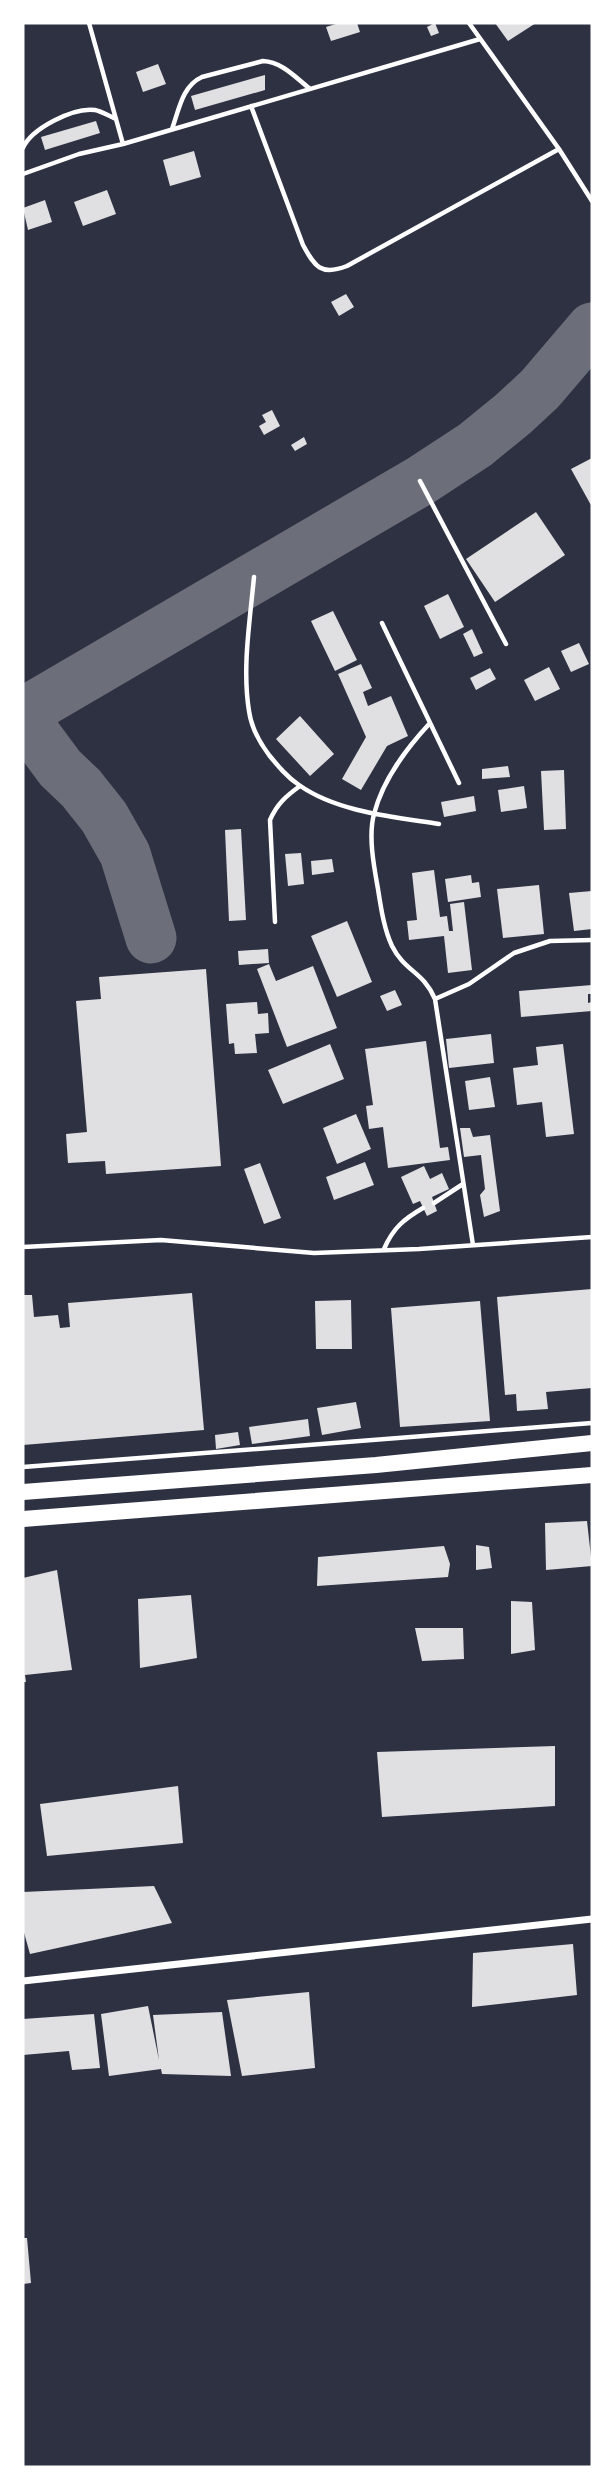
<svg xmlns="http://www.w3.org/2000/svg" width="615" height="2490" viewBox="0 0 615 2490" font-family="Figtree,sans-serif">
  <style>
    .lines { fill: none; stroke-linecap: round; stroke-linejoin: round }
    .taxiway { stroke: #6c6f7a; stroke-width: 51 }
    .building { fill: #e0e0e3 }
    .service { stroke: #fff; stroke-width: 4.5 }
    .minor { stroke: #fff; stroke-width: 7 }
    .primary { stroke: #fff; stroke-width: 16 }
  </style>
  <rect width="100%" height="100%" fill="#2d3142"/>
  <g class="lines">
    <path class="taxiway" d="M 23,713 L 420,481 L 475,445 L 513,414 L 540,389 L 592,328
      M 23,718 L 60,768 L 81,788 L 104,817 L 125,854 L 151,938"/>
  </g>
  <path class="building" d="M 339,23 L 357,23 L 360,32 L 331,41 L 326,27 Z
    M 435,23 L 439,33 L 431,36 L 427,27 Z
    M 495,23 L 536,23 L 508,41 Z
    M 158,64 L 166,84 L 143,92 L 136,72 Z
    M 265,75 L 265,90 L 195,110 L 191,96 Z
    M 96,121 L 100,133 L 45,150 L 41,137 Z
    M 194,151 L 201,177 L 170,186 L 163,160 Z
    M 107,190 L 116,214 L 83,226 L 74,202 Z
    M 45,200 L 52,222 L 28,230 L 23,208 Z
    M 346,294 L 354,307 L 339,316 L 331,302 Z
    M 272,410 L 280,426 L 264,435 L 259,426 L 266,422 L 262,415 Z
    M 304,437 L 307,444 L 295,451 L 291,445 Z
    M 592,458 L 592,507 L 571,469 Z
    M 536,512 L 565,555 L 495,602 L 466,559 Z
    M 448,594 L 464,627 L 440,639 L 424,606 Z
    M 333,611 L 357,660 L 335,671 L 311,621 Z
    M 472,629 L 483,653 L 474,657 L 463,634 Z
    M 579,643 L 589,664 L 571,672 L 561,651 Z
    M 361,664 L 372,688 L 363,692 L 368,706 L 391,696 L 408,736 L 387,746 L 361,790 L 342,779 L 366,737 L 338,674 Z
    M 549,667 L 560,689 L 535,701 L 524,680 Z
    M 490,668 L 496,679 L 476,690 L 470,678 Z
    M 300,716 L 334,754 L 310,776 L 276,739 Z
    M 508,766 L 510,777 L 482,779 L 482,769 Z
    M 564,770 L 566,829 L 544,830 L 541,771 Z
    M 524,786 L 527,808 L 501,812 L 498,790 Z
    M 474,796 L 476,811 L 444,817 L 441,802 Z
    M 241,829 L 246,920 L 229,921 L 225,830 Z
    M 301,853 L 304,884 L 288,886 L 285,854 Z
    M 332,859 L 334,872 L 312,875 L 311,861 Z
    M 434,870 L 440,917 L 447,916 L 449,931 L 453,931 L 450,904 L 464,902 L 472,970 L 448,973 L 444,936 L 409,940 L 407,921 L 417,920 L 412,873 Z
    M 471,875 L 472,883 L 479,882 L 481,897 L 448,902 L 445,879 Z
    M 539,885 L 544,934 L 503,938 L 497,889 Z
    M 592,891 L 592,929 L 574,931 L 569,893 Z
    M 347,921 L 372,982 L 337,997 L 311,936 Z
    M 268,949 L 269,963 L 239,965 L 238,951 Z
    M 269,964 L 276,981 L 313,966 L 337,1028 L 287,1047 L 257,969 Z
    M 206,969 L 221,1166 L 106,1174 L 105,1161 L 68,1163 L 66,1134 L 87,1132 L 76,1001 L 101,999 L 99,977 Z
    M 592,985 L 592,994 L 588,994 L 588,1003 L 592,1002 L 592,1011 L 521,1017 L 519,991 Z
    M 395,990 L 402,1005 L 387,1011 L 380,996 Z
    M 257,1002 L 258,1014 L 268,1013 L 269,1033 L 255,1034 L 257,1053 L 235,1054 L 234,1043 L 229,1044 L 226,1004 Z
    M 491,1034 L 494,1063 L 449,1068 L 446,1039 Z
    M 426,1041 L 440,1148 L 448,1147 L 450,1160 L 388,1168 L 383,1127 L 369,1129 L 366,1106 L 373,1105 L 365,1049 Z
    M 330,1044 L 344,1079 L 283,1104 L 268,1070 Z
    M 563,1044 L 574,1134 L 546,1137 L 542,1102 L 517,1105 L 513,1068 L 538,1065 L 536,1047 Z
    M 490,1077 L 495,1107 L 469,1110 L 465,1081 Z
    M 356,1114 L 371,1149 L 337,1164 L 323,1128 Z
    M 460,1128 L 470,1128 L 473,1137 L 490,1135 L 500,1211 L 484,1217 L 480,1195 L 485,1189 L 481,1155 L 464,1157 Z
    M 365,1162 L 374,1185 L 334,1200 L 326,1177 Z
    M 260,1163 L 281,1218 L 264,1224 L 244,1169 Z
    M 424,1166 L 430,1179 L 442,1173 L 449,1189 L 432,1197 L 437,1211 L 427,1216 L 420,1201 L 413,1204 L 401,1177 Z
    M 592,1289 L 592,1388 L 546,1392 L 548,1409 L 517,1411 L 516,1394 L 505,1395 L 497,1297 Z
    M 192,1293 L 204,1430 L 23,1445 L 23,1295 L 32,1295 L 34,1317 L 58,1315 L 60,1328 L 70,1327 L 68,1303 Z
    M 351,1300 L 352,1349 L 316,1349 L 315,1301 Z
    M 480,1301 L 490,1421 L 400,1427 L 391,1308 Z
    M 356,1402 L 361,1428 L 322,1435 L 317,1408 Z
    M 308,1419 L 310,1436 L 252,1444 L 249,1427 Z
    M 238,1432 L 240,1445 L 216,1449 L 215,1435 Z
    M 587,1521 L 592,1566 L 546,1570 L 545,1523 Z
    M 476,1545 L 489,1547 L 492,1568 L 476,1570 Z
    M 444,1546 L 450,1564 L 448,1577 L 317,1586 L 318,1557 Z
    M 57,1570 L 72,1670 L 25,1675 L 26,1682 L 23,1682 L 23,1578 Z
    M 191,1595 L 197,1658 L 140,1668 L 138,1599 Z
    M 511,1601 L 532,1602 L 535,1650 L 511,1654 Z
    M 415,1628 L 463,1628 L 464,1659 L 422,1661 Z
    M 555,1746 L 555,1806 L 382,1817 L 377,1752 Z
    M 178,1786 L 183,1843 L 47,1856 L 40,1804 Z
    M 154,1886 L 172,1923 L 30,1954 L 23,1929 L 23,1892 Z
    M 573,1944 L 577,1995 L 472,2007 L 473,1953 Z
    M 309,1992 L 315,2068 L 242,2076 L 227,2000 Z
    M 148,2006 L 159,2060 L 153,2015 L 222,2012 L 231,2076 L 162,2074 L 161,2069 L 109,2076 L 101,2014 Z
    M 94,2014 L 100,2068 L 72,2070 L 69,2051 L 23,2055 L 23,2019 Z
    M 23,2238 L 27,2238 L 31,2283 L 23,2284 Z"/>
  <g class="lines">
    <path class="service" d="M 89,23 L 123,144
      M 469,23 L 559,149 L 592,201
      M 251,106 L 303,245 C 315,267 321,276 347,266 L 559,149
      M 172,129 C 179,110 182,86 202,77 L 263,61 C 282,62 295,77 309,88
      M 23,148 C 31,129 73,107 95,110 C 101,111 109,116 116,119
      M 23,174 L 79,154 L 123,144 L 480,39
      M 420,481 L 506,644
      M 254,577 C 250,620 242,668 249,711 C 251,726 260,743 269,755 C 278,766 287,777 299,785 C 337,812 394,817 439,824
      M 382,623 L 459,783
      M 430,723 C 406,749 383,779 374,814 C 368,836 374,867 378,889 C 381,908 384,929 392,946 C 405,972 423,971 435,999 L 473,1245
      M 275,922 L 270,820 C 277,804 286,796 300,786
      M 435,999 L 469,984 L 514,953 L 550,941 L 592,940
      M 434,1203 L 463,1184
      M 23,1247 L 161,1240 L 314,1253 L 419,1249 L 592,1237
      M 384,1249 C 393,1228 404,1219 423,1208
      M 23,1467 L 592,1423"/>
    <path class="minor" d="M 23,1981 L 592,1919"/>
    <path class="primary" d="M 23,1492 L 376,1465 L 592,1443
      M 23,1519 L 592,1475"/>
  </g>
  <rect width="615" height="2490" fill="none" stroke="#ffffff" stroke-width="49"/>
</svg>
